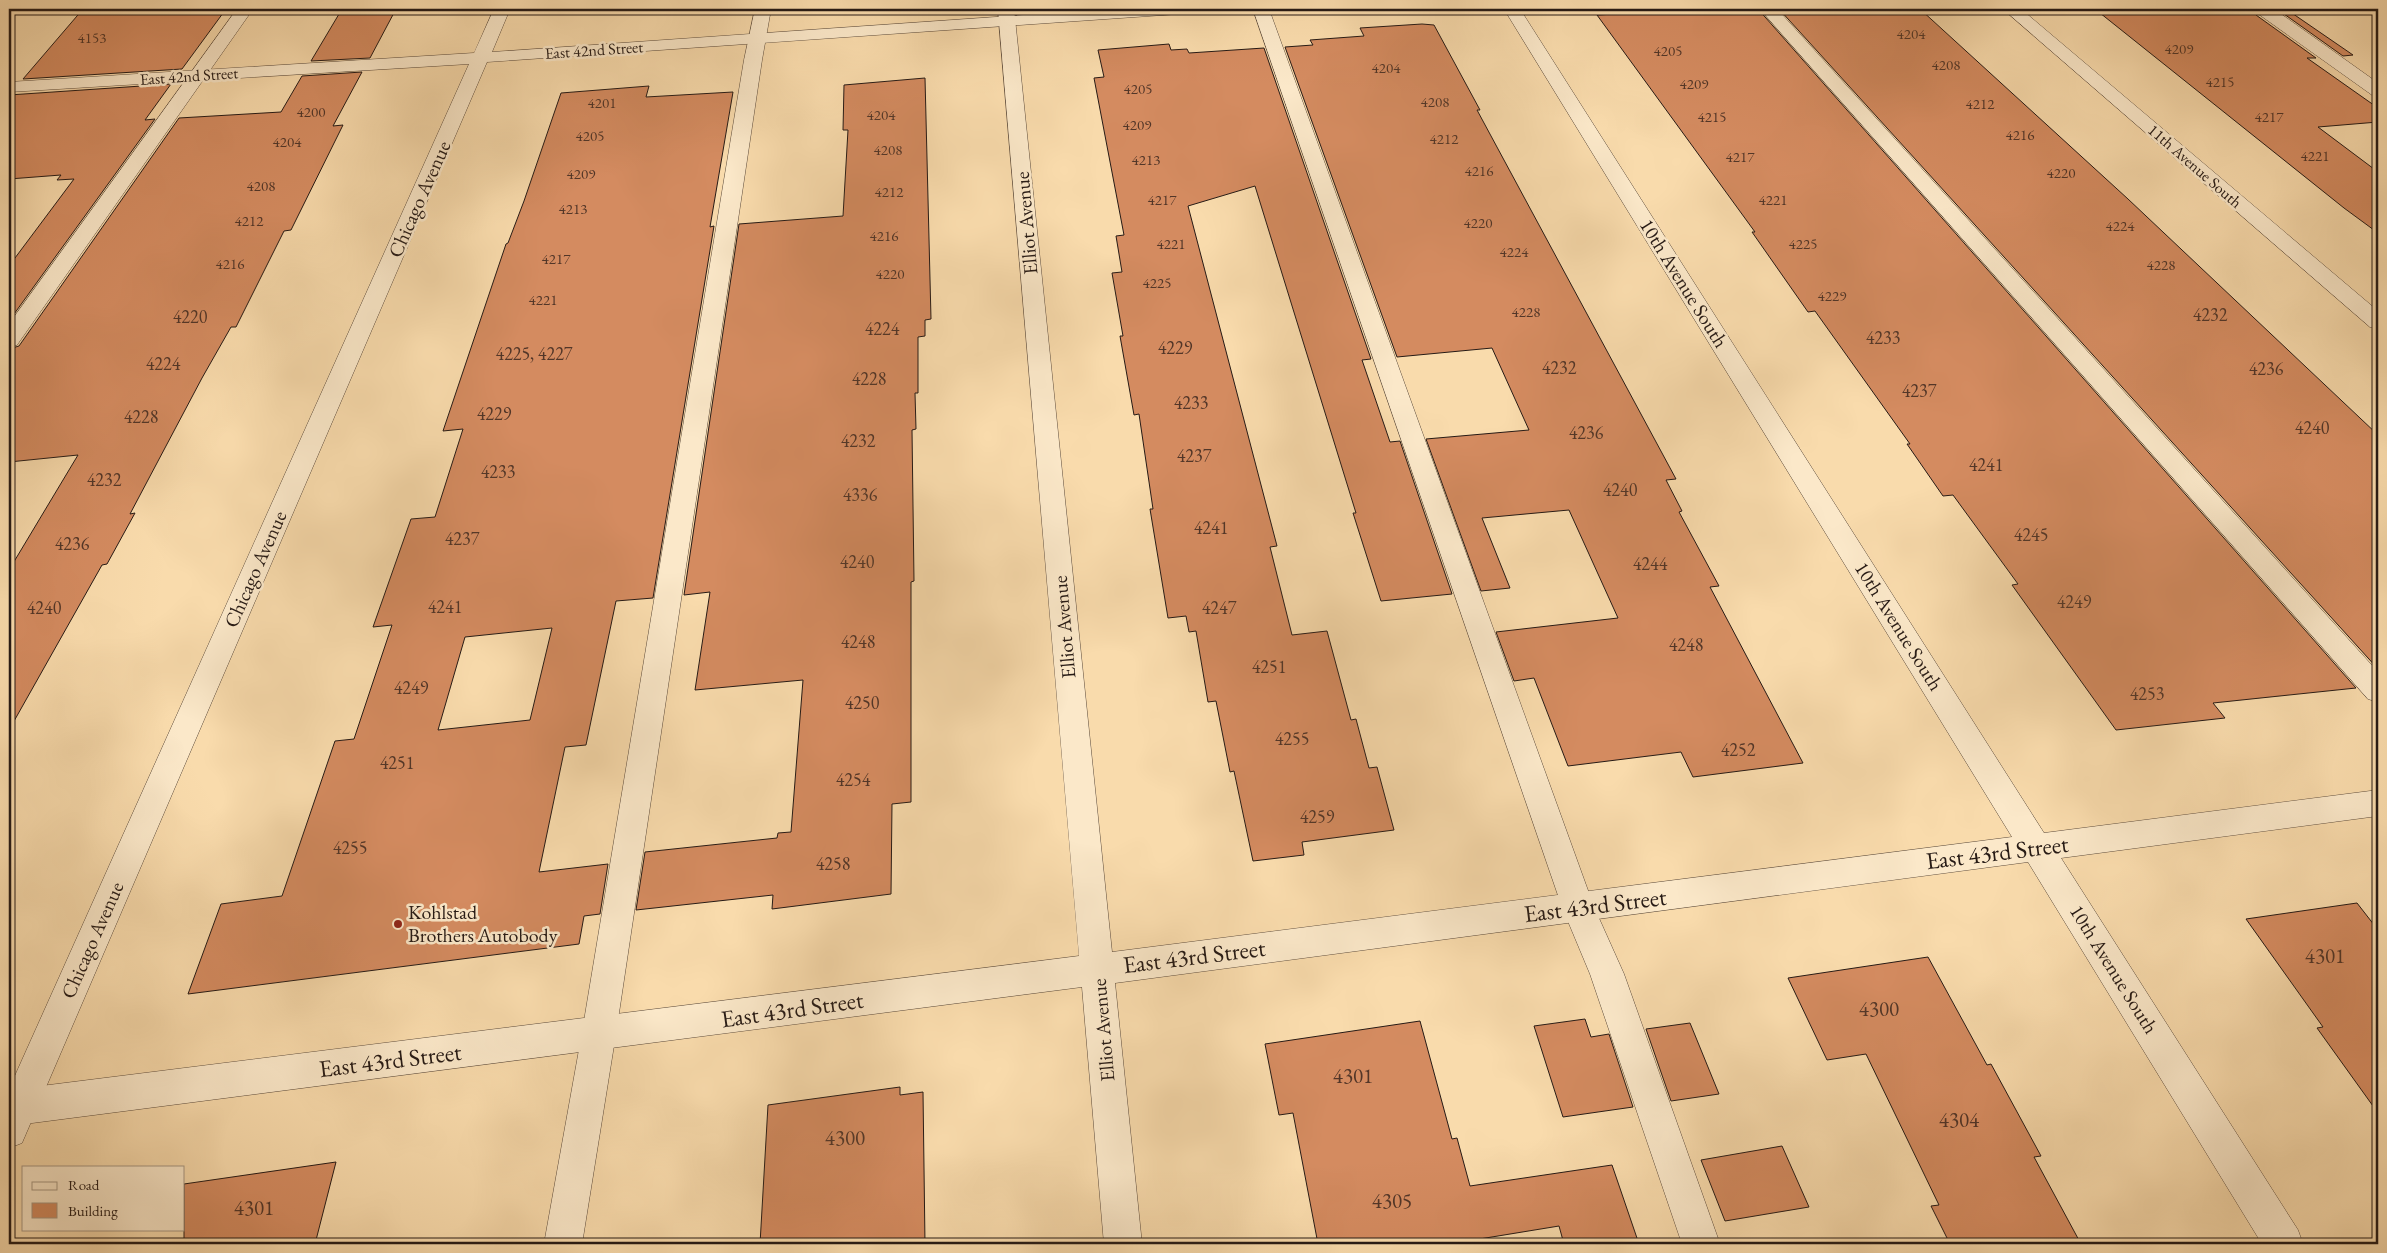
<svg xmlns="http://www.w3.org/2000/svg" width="2387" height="1253" viewBox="0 0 2387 1253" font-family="'EB Garamond',serif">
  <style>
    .building { fill: #d48b60; stroke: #261a15; fill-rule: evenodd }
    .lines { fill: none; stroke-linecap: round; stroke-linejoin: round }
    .service-casing { stroke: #5b4a3b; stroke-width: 1 }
    .minor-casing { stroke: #5b4a3b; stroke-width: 1 }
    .tertiary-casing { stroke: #5b4a3b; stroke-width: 1 }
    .service { fill: #fbe8c9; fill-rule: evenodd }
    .minor { fill: #fbe8c9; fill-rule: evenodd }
    .tertiary { fill: #fbe8c9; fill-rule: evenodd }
    .poi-dot { fill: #8f2418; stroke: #fbe8c9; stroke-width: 2 }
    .labels { text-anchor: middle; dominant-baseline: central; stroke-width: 5; stroke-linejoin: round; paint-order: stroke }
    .far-number-label { font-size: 15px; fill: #523628 }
    .far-street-label { font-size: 16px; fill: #261a15; stroke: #fbe8c9 }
    .number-label { font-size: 18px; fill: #523628 }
    .street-label { font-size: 20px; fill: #261a15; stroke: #fbe8c9 }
    .poi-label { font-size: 20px; fill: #261a15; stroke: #fbe8c9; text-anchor: start }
    .near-number-label { font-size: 21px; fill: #523628 }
    .near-street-label { font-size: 24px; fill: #261a15; stroke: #fbe8c9 }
  </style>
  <rect width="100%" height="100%" fill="#f9dbac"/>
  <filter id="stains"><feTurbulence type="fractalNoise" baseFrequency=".004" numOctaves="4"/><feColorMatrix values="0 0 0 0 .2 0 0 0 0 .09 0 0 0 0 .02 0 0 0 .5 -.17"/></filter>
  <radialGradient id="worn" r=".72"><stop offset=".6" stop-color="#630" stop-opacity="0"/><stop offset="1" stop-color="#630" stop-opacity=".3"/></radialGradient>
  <path class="building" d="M 83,9 L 226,9 L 182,69 L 23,79 Z
    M 342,9 L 396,9 L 370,58 L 311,61 Z
    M 1705,9 L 1758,9 L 2356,688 L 2213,703 L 2225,718 L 2116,730 L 2012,585 L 2018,584 L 1953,495 L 1943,496 L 1907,444 L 1910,444 L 1815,311 L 1808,312 L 1752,232 L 1755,232 L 1597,15 Z
    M 1779,9 L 1920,9 L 2128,199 L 2378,435 L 2378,669 Z
    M 2095,9 L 2253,9 L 2256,15 L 2316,58 L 2307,58 L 2378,108 L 2378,122 L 2318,127 L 2378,172 L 2378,233 L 2344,208 Z
    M 2277,9 L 2286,9 L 2353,55 L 2343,56 Z
    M 1422,24 L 1434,25 L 1480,110 L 1477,110 L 1676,479 L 1666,480 L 1682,511 L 1679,512 L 1719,586 L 1710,587 L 1803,763 L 1693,777 L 1681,752 L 1568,766 L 1534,678 L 1514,681 L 1496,632 L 1618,618 L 1569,510 L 1482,518 L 1510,588 L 1481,591 L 1426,439 L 1529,430 L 1492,348 L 1397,357 L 1285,47 L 1313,45 L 1310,40 L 1364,36 L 1360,28 Z
    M 1169,44 L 1171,50 L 1187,49 L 1189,53 L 1264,48 L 1371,359 L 1362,360 L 1390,442 L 1400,441 L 1452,594 L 1381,601 L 1353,513 L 1356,513 L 1255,186 L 1188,206 L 1277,546 L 1270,547 L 1292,635 L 1327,631 L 1351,720 L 1356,719 L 1369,768 L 1377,767 L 1394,830 L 1302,842 L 1304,855 L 1253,861 L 1234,771 L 1230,772 L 1216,701 L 1208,702 L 1196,631 L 1189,632 L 1186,616 L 1168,618 L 1150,509 L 1153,509 L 1139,414 L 1134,415 L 1120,336 L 1123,336 L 1112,273 L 1122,272 L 1116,236 L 1124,235 L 1094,78 L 1104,77 L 1098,50 Z
    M 362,72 L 333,126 L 343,125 L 291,230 L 284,231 L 236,327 L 231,327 L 202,378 L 130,514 L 135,513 L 107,564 L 102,565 L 9,730 L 9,570 L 78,455 L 9,462 L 9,349 L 19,346 L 179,118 L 281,112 L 302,76 Z
    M 925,78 L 931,319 L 925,320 L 925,336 L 918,337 L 918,393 L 915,393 L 916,429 L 912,430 L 914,581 L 911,582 L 911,802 L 892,804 L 891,894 L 772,909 L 773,895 L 636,910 L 645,852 L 777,838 L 778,833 L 791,832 L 803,680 L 695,690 L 710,592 L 684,595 L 739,224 L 843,216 L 848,130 L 843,130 L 844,85 Z
    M 171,84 L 145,120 L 155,119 L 9,321 L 9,266 L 74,179 L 57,180 L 61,175 L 9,179 L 9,95 Z
    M 649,86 L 646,97 L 733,92 L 710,227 L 714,226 L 653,598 L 616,601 L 586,745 L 565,747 L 539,872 L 608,864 L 600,914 L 584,916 L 579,944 L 188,994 L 221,904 L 282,896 L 335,741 L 354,739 L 392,625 L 373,627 L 411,519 L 435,517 L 463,429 L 443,431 L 506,244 L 508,243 L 524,201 L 561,93 ZM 552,628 L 530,720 L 438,730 L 465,637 Z
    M 2357,903 L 2378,930 L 2378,1113 L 2317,1028 L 2323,1027 L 2246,919 Z
    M 1928,957 L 1987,1065 L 1991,1064 L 2041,1156 L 2034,1157 L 2081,1244 L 1950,1244 L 1931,1206 L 1939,1205 L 1866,1054 L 1827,1060 L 1788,978 Z
    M 1585,1019 L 1591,1037 L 1609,1034 L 1633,1107 L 1563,1117 L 1534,1026 Z
    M 1420,1021 L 1452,1139 L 1457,1138 L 1470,1186 L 1612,1165 L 1639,1244 L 1564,1244 L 1559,1226 L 1449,1244 L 1318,1244 L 1293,1113 L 1279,1115 L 1265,1044 Z
    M 1690,1023 L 1719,1094 L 1671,1101 L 1646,1029 Z
    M 900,1087 L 900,1095 L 923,1092 L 925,1244 L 760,1244 L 768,1105 Z
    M 1782,1146 L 1809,1207 L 1725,1221 L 1701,1160 Z
    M 336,1162 L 315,1244 L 184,1244 L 184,1184 Z"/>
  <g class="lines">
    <g class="service-casing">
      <path id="service" d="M 237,9 L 253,9 L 17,345 L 9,347 L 9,324 Z
        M 755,9 L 771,9 L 762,60 L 616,1033 L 582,1244 L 544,1244 L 582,1033 L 744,60 Z
        M 1253,9 L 1269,9 L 1594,907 L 1624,974 L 1720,1244 L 1682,1244 L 1590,974 L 1562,907 Z
        M 1760,9 L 1777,9 L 2378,672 L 2378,702 L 2368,699 Z
        M 2255,9 L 2274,9 L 2378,83 L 2378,96 L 2372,95 L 2257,13 Z"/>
    </g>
    <g class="minor-casing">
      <path id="minor" d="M 998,9 L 1014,9 L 1112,952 L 2012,837 L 1504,9 L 1520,9 L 2044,833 L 2378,790 L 2378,816 L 2061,858 L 2298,1230 L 2303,1244 L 2262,1244 L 2028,862 L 1115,983 L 1142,1244 L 1104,1244 L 1082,987 L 9,1126 L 9,1090 L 1079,956 Z
        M 2003,9 L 2021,9 L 2378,311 L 2378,329 L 2370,327 Z"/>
    </g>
    <g class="tertiary-casing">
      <path id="tertiary" d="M 494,9 L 510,9 L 492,52 L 1110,9 L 1186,9 L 1184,13 L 1178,14 L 487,62 L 22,1143 L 9,1148 L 9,1089 L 469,64 L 9,92 L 9,82 L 474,53 Z"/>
    </g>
    <use href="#service" class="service"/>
    <use href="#minor" class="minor"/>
    <use href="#tertiary" class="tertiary"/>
  </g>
  <circle class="poi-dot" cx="398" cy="924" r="5"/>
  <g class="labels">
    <g class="far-number-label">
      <text x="1911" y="33">4204</text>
      <text x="92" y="37">4153</text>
      <text x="2179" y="48">4209</text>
      <text x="1668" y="50">4205</text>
      <text x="1946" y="64">4208</text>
      <text x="1386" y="67">4204</text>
      <text x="2220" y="81">4215</text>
      <text x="1694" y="83">4209</text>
      <text x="1138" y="88">4205</text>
      <text x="1435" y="101">4208</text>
      <text x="602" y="102">4201</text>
      <text x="1980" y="103">4212</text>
      <text x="311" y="111">4200</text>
      <text x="881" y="114">4204</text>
      <text x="1712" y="116">4215</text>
      <text x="2269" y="116">4217</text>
      <text x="1137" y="124">4209</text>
      <text x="2020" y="134">4216</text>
      <text x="590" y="135">4205</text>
      <text x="1444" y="138">4212</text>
      <text x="287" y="141">4204</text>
      <text x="888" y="149">4208</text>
      <text x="2315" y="155">4221</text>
      <text x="1740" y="156">4217</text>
      <text x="1146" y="159">4213</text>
      <text x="1479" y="170">4216</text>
      <text x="2061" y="172">4220</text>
      <text x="581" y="173">4209</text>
      <text x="261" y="185">4208</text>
      <text x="889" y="191">4212</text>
      <text x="1162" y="199">4217</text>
      <text x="1773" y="199">4221</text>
      <text x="573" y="208">4213</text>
      <text x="249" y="220">4212</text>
      <text x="1478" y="222">4220</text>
      <text x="2120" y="225">4224</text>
      <text x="884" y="235">4216</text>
      <text x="1171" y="243">4221</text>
      <text x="1803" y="243">4225</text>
      <text x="1514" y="251">4224</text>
      <text x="556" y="258">4217</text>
      <text x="230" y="263">4216</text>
      <text x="2161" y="264">4228</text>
      <text x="890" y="273">4220</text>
      <text x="1157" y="282">4225</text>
      <text x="1832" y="295">4229</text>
      <text x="543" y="299">4221</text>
      <text x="1526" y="311">4228</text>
    </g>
    <g class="far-street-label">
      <text transform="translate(594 50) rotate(-4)">East 42nd Street</text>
      <text transform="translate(189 76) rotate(-4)">East 42nd Street</text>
      <text transform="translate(2195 166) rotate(41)">11th Avenue South</text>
    </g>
    <g class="number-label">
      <text x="2210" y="314">4232</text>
      <text x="190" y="316">4220</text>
      <text x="882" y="328">4224</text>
      <text x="1883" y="337">4233</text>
      <text x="1175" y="347">4229</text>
      <text x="534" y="353">4225, 4227</text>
      <text x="163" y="363">4224</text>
      <text x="1559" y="367">4232</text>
      <text x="2266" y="368">4236</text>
      <text x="869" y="378">4228</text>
      <text x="1919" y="390">4237</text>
      <text x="1191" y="402">4233</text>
      <text x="494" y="413">4229</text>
      <text x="141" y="416">4228</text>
      <text x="2312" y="427">4240</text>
      <text x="1586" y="432">4236</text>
      <text x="858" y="440">4232</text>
      <text x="1194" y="455">4237</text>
      <text x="1986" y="464">4241</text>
      <text x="498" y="471">4233</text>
      <text x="104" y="479">4232</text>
      <text x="1620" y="489">4240</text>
      <text x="860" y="494">4336</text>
      <text x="1211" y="527">4241</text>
      <text x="2031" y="534">4245</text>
      <text x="462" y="538">4237</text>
      <text x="72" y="543">4236</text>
      <text x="857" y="561">4240</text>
      <text x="1650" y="563">4244</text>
      <text x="2074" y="601">4249</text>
      <text x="445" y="606">4241</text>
      <text x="44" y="607">4240</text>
      <text x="1219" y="607">4247</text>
      <text x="858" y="641">4248</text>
      <text x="1686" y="644">4248</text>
      <text x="1269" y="666">4251</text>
      <text x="411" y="687">4249</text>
      <text x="2147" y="693">4253</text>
      <text x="862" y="702">4250</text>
      <text x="1292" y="738">4255</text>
      <text x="1738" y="749">4252</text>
      <text x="397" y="762">4251</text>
      <text x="853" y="779">4254</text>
      <text x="1317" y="816">4259</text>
      <text x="350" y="847">4255</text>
      <text x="833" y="863">4258</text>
    </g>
    <g class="street-label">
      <text transform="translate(419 199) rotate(-66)">Chicago Avenue</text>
      <text transform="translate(1026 223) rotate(-95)">Elliot Avenue</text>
      <text transform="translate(1684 283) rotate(58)">10th Avenue South</text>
      <text transform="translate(255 569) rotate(-66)">Chicago Avenue</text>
      <text transform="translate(1899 626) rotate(58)">10th Avenue South</text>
      <text transform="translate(1064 627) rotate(-95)">Elliot Avenue</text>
      <text transform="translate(92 940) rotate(-66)">Chicago Avenue</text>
      <text transform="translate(2114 969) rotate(58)">10th Avenue South</text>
      <text transform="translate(1103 1030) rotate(-95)">Elliot Avenue</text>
    </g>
    <g class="poi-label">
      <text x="408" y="912">Kohlstad<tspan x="408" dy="23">Brothers Autobody</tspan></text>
    </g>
    <g class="near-number-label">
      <text x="2325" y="955">4301</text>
      <text x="1879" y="1008">4300</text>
      <text x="1353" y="1075">4301</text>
      <text x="1959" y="1119">4304</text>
      <text x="845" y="1137">4300</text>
      <text x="1392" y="1200">4305</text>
      <text x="254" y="1207">4301</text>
    </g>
    <g class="near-street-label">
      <text transform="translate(1997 852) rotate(-7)">East 43rd Street</text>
      <text transform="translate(1595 905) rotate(-7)">East 43rd Street</text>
      <text transform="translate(1194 956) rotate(-7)">East 43rd Street</text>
      <text transform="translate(792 1009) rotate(-8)">East 43rd Street</text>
      <text transform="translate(390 1060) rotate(-7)">East 43rd Street</text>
    </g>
  </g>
  <rect width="2387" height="1253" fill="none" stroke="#f9dbac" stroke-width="30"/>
  <rect x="10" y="10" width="2367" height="1233" fill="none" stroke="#261a15" stroke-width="2.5"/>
  <rect x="15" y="15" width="2357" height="1223" fill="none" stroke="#261a15"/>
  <rect x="22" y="1166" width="162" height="65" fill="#fbe8c9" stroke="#a69681"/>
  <rect x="32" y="1182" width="25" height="8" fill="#fbe8c9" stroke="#a69681"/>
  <text x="68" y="1190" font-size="15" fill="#261a15">Road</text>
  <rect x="32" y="1203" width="25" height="15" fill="#d48b60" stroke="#a69681"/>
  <text x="68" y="1216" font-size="15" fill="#261a15">Building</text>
  <rect width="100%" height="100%" filter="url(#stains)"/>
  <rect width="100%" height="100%" fill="url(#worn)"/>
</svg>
